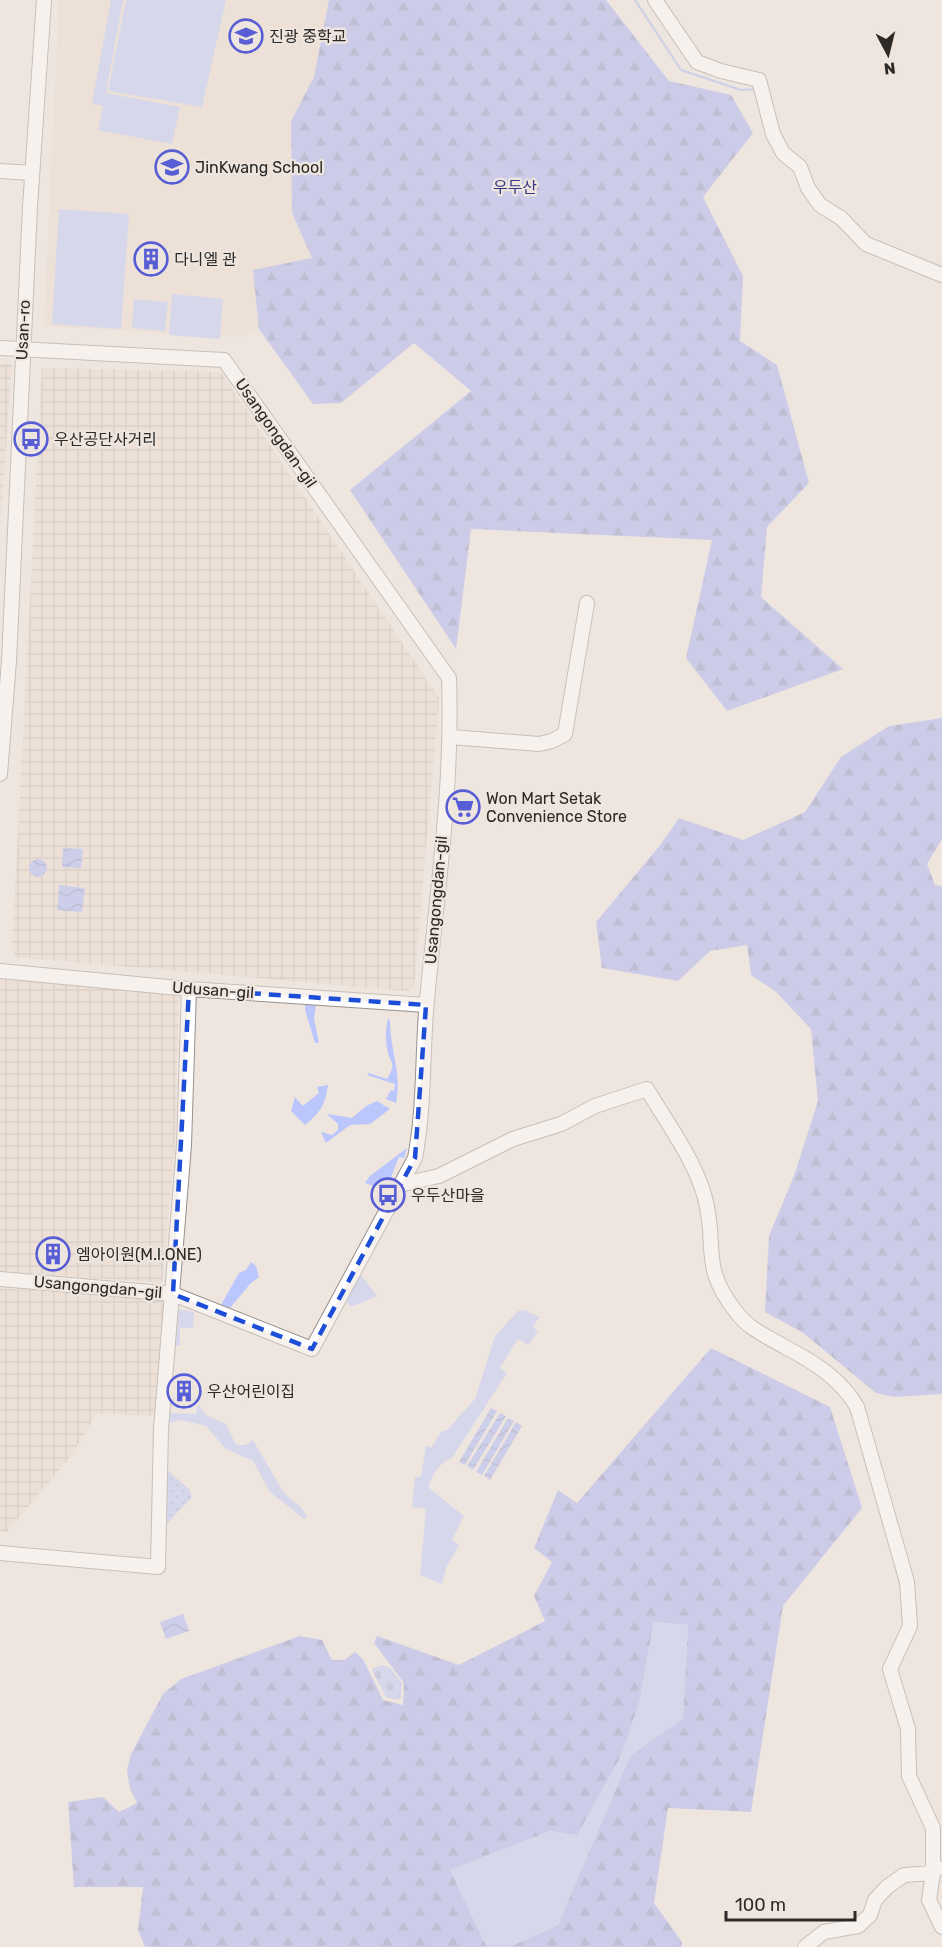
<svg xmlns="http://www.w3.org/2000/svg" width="942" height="1947" viewBox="0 0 942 1947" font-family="Rubik,'Noto Sans KR',sans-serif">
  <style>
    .built { fill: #e8d9ce }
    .industrial { fill: url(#industrial-grid) }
    .grass { fill: #bbc6fc }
    .forest { fill: url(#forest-firs) }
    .cemetery { fill: url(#cemetery-stones) }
    .garden { fill: url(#garden-dots) }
    .water { fill: url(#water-waves) }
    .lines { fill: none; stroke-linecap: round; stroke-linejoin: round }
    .stream { stroke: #a5b1f7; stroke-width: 2 }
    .minor-casing { stroke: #98908b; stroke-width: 16 }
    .minor { stroke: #fff; stroke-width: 14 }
    .marked { fill: none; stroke: #1d4ed8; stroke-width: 4.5; stroke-dasharray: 12 8; stroke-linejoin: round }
    .labels { text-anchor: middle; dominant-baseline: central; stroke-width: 4.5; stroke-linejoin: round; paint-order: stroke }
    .poi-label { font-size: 16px; fill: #2c2926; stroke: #eee5df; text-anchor: start }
    .park-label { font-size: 16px; fill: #333786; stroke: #eee5df }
    .street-label { font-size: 16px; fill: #2c2926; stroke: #eee5df }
  </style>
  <defs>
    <pattern id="industrial-grid" width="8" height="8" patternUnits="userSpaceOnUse" patternTransform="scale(1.5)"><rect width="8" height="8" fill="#e8d9ce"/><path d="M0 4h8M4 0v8" fill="none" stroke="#c7bab1"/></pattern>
    <pattern id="forest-firs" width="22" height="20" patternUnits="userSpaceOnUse" patternTransform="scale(1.5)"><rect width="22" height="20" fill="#a3aef4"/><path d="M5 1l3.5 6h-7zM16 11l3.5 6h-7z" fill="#858ec5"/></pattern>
    <pattern id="cemetery-stones" width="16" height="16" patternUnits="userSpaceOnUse" patternTransform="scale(1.5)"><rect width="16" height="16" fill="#bbc6fc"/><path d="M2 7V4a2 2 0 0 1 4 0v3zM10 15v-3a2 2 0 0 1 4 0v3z" fill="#a1aad8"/></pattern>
    <pattern id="garden-dots" width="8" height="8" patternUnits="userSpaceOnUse" patternTransform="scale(1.5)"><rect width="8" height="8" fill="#bbc6fc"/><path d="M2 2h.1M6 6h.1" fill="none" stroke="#a1aad8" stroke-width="1.8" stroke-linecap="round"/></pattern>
    <pattern id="water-waves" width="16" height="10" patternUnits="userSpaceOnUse" patternTransform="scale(1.5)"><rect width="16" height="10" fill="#a5b1f7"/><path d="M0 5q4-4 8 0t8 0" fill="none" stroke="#8790c8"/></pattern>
  </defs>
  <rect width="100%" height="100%" fill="#eee5df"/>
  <path class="built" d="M 59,0 L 329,0 L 314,77 L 291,121 L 292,213 L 313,258 L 254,270 L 259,329 L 239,337 L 44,326 Z"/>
  <path class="industrial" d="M 0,363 L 12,364 L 0,526 Z
    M 42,368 L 221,372 L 439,698 L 414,985 L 408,991 L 15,957 L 12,950 Z
    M 0,979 L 179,993 L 175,1140 L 162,1283 L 0,1271 Z
    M 0,1288 L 161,1300 L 164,1306 L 156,1416 L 97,1413 L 71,1456 L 7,1532 L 0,1531 Z"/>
  <path class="grass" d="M 111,0 L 123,0 L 106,93 L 180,107 L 172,144 L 98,130 L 103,106 L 92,103 Z
    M 126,0 L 226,0 L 202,107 L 108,91 Z
    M 59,209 L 129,214 L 121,329 L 52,324 Z
    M 172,294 L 223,299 L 220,339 L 169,335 Z
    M 134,299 L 168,302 L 165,331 L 132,328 Z
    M 305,1003 L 316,1004 L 314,1019 L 319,1043 L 315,1043 L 305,1010 Z
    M 388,1018 L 390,1021 C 390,1051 402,1071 396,1103 L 386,1099 L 391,1090 L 394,1091 L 395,1084 L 367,1075 L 369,1073 L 387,1079 C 398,1061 389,1064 387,1048 C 385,1038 386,1028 388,1018 Z
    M 328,1085 C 325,1105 321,1112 305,1125 L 291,1111 L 295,1097 L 303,1106 L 319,1093 L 317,1087 Z
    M 377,1101 L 390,1109 L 370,1124 L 350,1125 L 326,1143 L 321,1132 L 332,1135 L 338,1130 L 338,1124 L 327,1114 L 352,1118 L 366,1106 Z
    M 407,1148 L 404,1158 L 399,1157 L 391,1177 L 394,1180 C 386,1190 376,1187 365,1183 L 370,1176 Z
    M 251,1262 L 256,1266 L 259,1277 L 250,1284 L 230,1308 L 221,1305 L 239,1273 L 246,1270 Z
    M 360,1274 L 377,1296 L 351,1307 L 345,1300 Z
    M 177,1309 L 194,1312 L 193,1328 L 180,1328 L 180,1346 L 175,1345 Z
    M 524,1310 L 540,1317 L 533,1326 L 538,1331 L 528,1345 L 518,1339 L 500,1368 L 507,1373 L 452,1458 C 441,1462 430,1476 429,1488 L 464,1516 L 452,1540 L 459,1545 L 446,1568 L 442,1584 L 420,1575 L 426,1509 L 412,1507 L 415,1477 L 421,1477 L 426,1445 L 431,1448 L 441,1432 L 447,1430 L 475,1399 L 495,1336 L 518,1311 Z
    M 198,1404 L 206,1415 L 226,1424 L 236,1445 L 245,1445 L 253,1440 L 284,1493 L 302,1508 L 307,1517 L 304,1519 L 270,1492 L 253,1461 L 226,1449 L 206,1426 L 181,1420 L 169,1423 L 170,1413 L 196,1414 Z
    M 654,1622 L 688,1625 L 683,1718 L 630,1756 L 558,1925 L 510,1947 L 487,1947 L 450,1870 L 550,1831 L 577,1834 L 622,1754 L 639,1703 Z"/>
  <path class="forest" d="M 329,0 L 606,0 L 669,81 L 731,95 L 753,133 L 703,197 L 743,276 L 740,341 L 777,365 L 809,483 L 767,527 L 761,597 L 843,669 L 727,711 L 686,658 L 712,540 L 471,529 L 456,649 L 350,490 L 471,391 L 414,343 L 341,403 L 313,404 L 259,329 L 253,270 L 312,258 L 292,213 L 291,121 L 314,77 Z
    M 942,718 L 942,839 L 927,864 L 935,885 L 942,886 L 942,1394 L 895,1397 L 876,1393 L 802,1332 L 765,1312 L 769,1236 L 794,1176 L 818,1101 L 811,1029 L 775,991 L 751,975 L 747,945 L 710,951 L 678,981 L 602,968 L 596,922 L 661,844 L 679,818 L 743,840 L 805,812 L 841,757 L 889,726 Z
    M 711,1348 L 830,1407 L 862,1508 L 783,1606 L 751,1812 L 668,1808 L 654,1903 L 682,1942 L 681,1947 L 510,1947 L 558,1925 L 630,1756 L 683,1718 L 688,1625 L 654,1622 L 639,1703 L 622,1754 L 577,1835 L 550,1831 L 450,1870 L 487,1947 L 145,1947 L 138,1930 L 143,1887 L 74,1887 L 68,1802 L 103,1797 L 119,1812 L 137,1803 L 130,1789 L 127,1770 L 131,1754 L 163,1694 L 181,1679 L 300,1636 L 322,1640 L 332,1660 L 344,1660 L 355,1652 L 363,1659 L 383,1700 L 403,1705 L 404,1683 L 374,1643 L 377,1636 L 459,1665 L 545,1621 L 534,1596 L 552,1562 L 534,1548 L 558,1490 L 577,1503 Z"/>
  <path class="cemetery" d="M 382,1665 L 390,1668 L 402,1683 L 401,1697 L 397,1700 L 386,1697 L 373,1672 L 372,1669 Z"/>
  <path class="garden" d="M 167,1470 L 190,1490 L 192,1497 L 163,1528 Z"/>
  <path class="water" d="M 63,848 L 83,849 L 81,868 L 62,867 Z
    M29 868a9 9 0 1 1 18 0a9 9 0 1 1-18 0Z
    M 59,885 L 85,888 L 82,912 L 57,910 Z
    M 491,1408 L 497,1411 L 465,1465 L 459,1462 Z
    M 500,1413 L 506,1416 L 473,1470 L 467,1466 Z
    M 508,1418 L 514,1421 L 482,1475 L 476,1472 Z
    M 516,1422 L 522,1426 L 490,1480 L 484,1476 Z
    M 183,1614 L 189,1631 L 166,1639 L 160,1622 Z"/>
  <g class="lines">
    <path class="stream" d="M 635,0 L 681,70 L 741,90 L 756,89"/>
    <g class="minor-casing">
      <path id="minor" d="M 655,0 L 697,62 L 721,71 L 759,80 L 773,134 L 783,153 L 800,167 L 808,188 L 820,205 L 841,218 L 866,244 L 942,275
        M 0,171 L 32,173
        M 0,348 L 224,360 L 449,678 C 453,785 437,893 427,1000 C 422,1052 425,1106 415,1158 L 312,1349 L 173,1294 L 0,1279
        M 451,737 L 539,744 L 552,741 L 565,734 L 587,603
        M 0,774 L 9,661 L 30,207 L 44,0
        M 0,971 L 189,989 L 426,1005
        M 403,1184 L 439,1176 L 513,1139 L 561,1124 L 595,1106 L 647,1089 C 667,1123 695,1160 705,1198 C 718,1247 699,1266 737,1313 C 749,1329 768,1337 785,1347 C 814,1362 841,1379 857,1407 L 907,1582 L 910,1626 L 890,1669 L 908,1729 L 909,1776 L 933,1828 L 933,1873 L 929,1900 L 942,1927
        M 0,1553 L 158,1567 L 161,1429 L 184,1145 L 189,989
        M 805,1947 L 824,1932 L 858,1926 L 870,1915 L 875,1900 L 887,1887 L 904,1875 L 933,1873 L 938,1868"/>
    </g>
    <use href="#minor" class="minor"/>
  </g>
  <path d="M0 0H942V1947H0ZM 189,989 L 426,1005 L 415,1158 L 312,1349 L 173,1294 Z" fill="#eee5df" fill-opacity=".55" fill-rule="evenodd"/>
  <path class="marked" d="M 189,989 L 426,1005 L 415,1158 L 312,1349 L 173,1294 Z"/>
  <defs>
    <g id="school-ring" transform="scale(1.725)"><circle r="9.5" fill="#eee5df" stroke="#575dd4" stroke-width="1.5"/><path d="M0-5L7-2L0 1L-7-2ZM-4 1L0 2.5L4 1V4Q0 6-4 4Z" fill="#575dd4"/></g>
    <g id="building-ring" transform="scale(1.725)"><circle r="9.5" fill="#eee5df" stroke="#575dd4" stroke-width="1.5"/><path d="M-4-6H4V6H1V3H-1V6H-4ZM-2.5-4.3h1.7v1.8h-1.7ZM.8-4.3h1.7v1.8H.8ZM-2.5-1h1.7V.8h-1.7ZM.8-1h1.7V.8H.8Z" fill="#575dd4"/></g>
    <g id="bus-ring" transform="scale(1.725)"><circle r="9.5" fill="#eee5df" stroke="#575dd4" stroke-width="1.5"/><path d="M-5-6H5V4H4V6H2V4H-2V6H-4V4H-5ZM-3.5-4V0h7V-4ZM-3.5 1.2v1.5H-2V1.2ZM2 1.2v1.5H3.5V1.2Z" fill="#575dd4"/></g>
    <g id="supermarket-ring" transform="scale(1.725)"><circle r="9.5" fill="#eee5df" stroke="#575dd4" stroke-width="1.5"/><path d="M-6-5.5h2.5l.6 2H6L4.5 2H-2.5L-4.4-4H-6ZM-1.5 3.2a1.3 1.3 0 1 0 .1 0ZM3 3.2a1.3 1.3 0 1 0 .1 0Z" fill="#575dd4"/></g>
  </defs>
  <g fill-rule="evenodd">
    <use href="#school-ring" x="246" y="36"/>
    <use href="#school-ring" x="172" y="167"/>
    <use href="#building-ring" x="151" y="259"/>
    <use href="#bus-ring" x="31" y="439"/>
    <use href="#supermarket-ring" x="463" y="807"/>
    <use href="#bus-ring" x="388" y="1195"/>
    <use href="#building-ring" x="53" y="1254"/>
    <use href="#building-ring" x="184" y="1391"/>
  </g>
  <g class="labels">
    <g class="poi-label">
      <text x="269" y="36">진광 중학교</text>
      <text x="195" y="167">JinKwang School</text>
      <text x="174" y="259">다니엘 관</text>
      <text x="54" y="439">우산공단사거리</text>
      <text x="486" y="798">Won Mart Setak<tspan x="486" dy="18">Convenience Store</tspan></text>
      <text x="411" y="1195">우두산마을</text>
      <text x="76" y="1254">엠아이원(M.I.ONE)</text>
      <text x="207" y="1391">우산어린이집</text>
    </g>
    <g class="park-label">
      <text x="515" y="187">우두산</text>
    </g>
    <g class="street-label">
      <text transform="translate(23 330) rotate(-87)">Usan-ro</text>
      <text transform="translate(276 433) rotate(55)">Usangongdan-gil</text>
      <text transform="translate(436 900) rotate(-85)">Usangongdan-gil</text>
      <text transform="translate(213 990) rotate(4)">Udusan-gil</text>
      <text transform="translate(98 1287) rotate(5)">Usangongdan-gil</text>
    </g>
  </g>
  <g transform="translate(888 54) rotate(173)" stroke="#eee5df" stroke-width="4.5" paint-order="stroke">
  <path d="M0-4.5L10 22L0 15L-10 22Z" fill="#2c2926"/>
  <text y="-9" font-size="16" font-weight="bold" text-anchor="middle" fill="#2c2926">N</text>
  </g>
  <path d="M726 1911v9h129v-9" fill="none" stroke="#2c2926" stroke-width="3"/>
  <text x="735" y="1911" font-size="18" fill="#2c2926" stroke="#eee5df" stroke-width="4.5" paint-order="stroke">100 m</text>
</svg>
